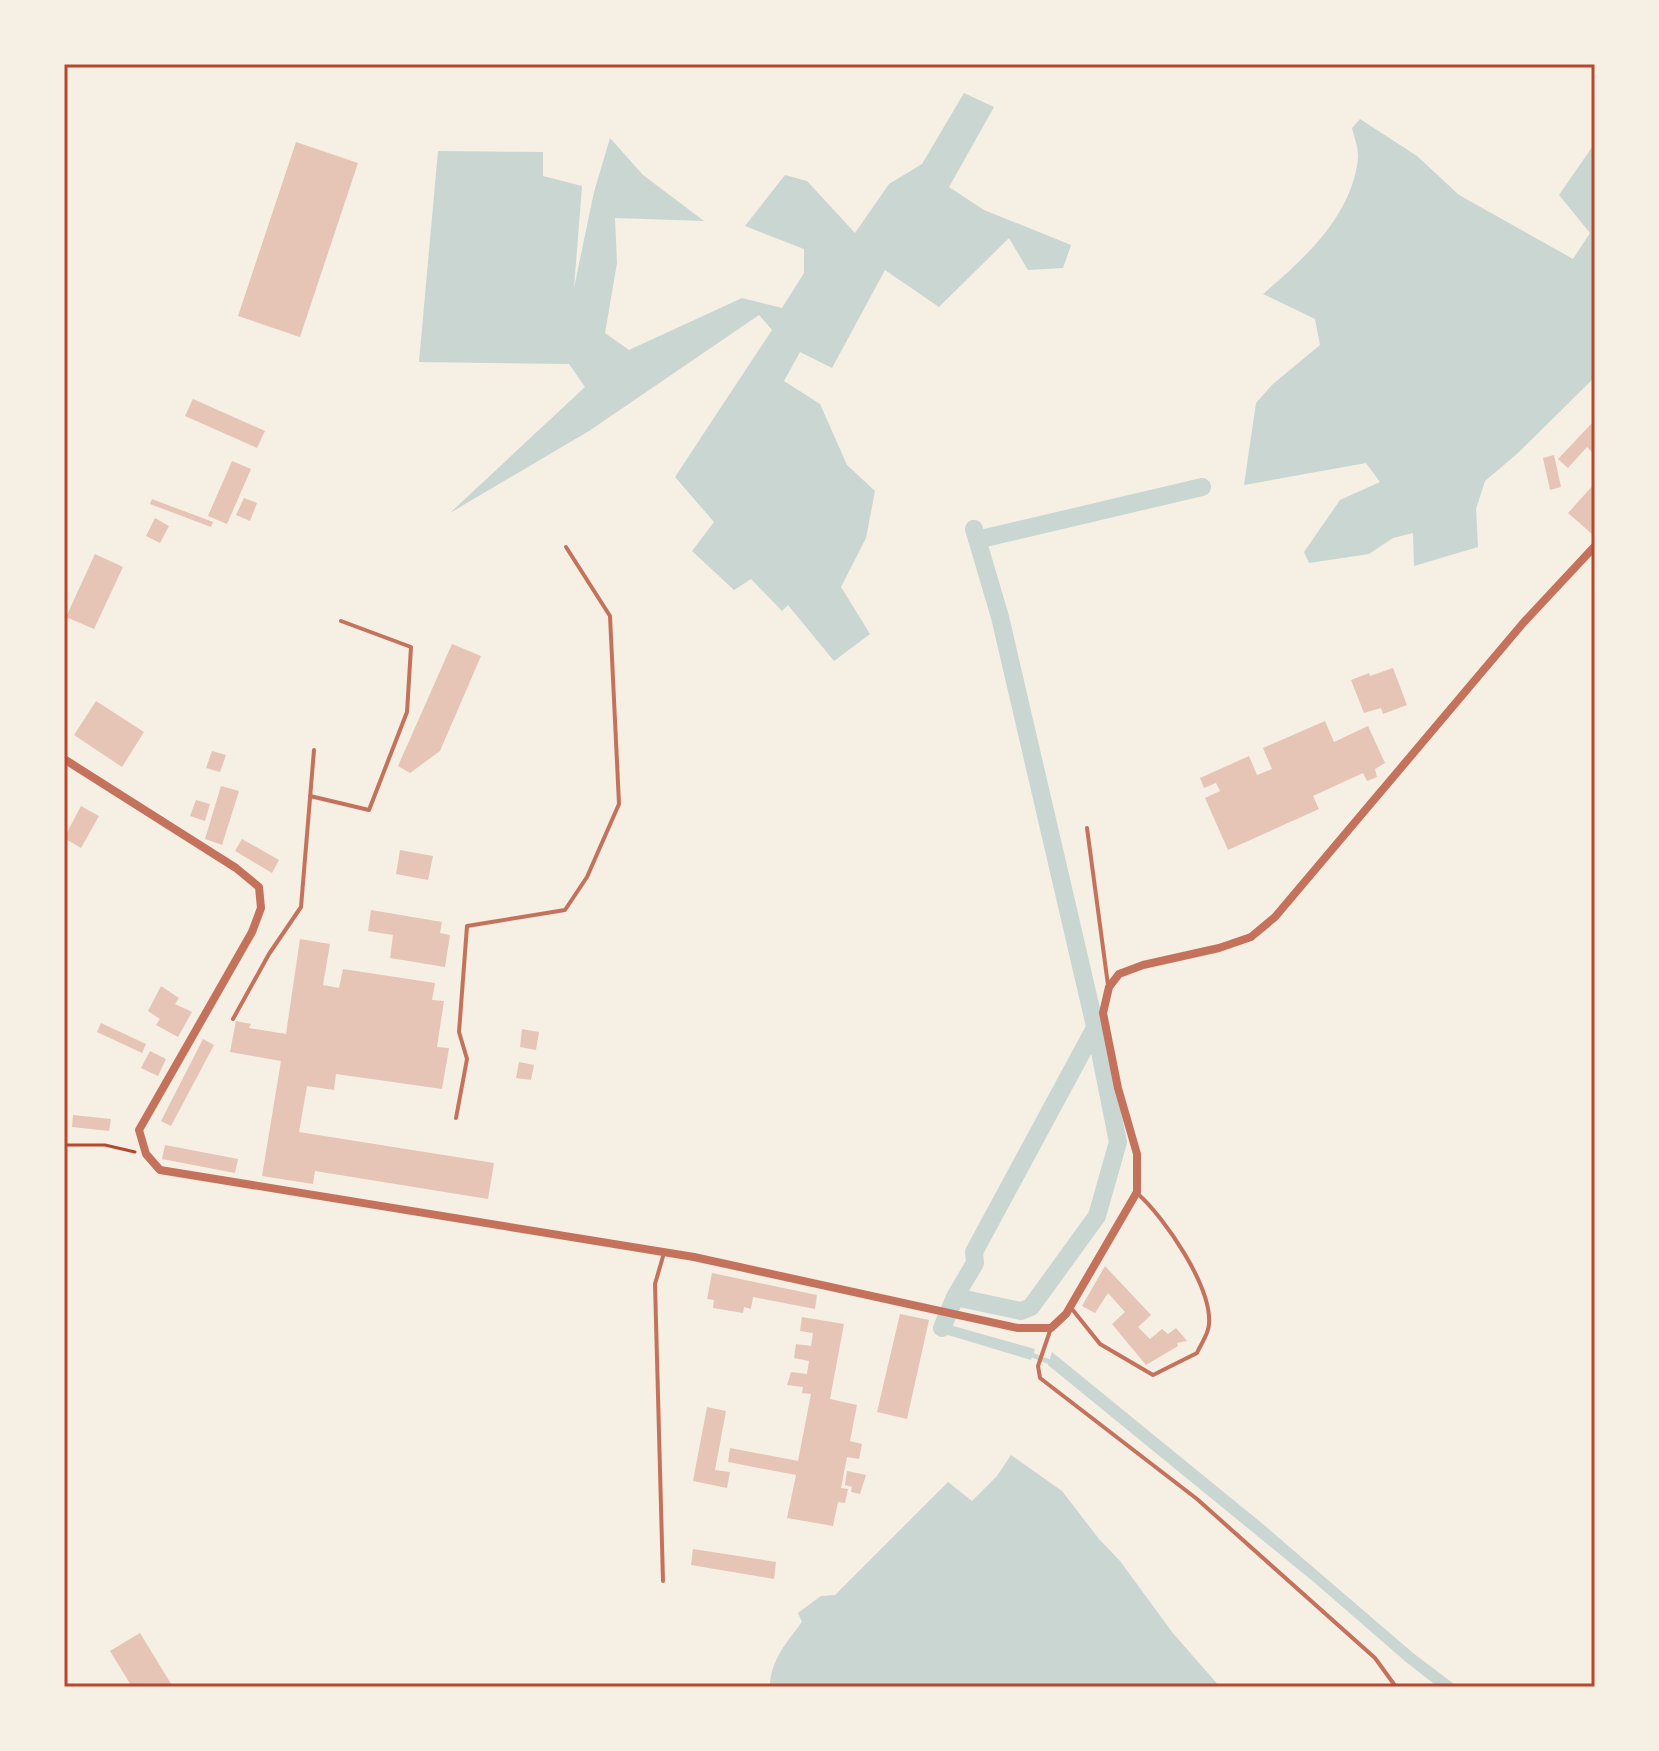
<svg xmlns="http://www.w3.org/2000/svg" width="1659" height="1751" viewBox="0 0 1659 1751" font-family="'Sofia Sans Condensed',sans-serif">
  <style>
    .water { fill: #c9d6d2 }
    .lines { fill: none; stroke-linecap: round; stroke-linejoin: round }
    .stream { stroke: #c9d6d2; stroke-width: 5 }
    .canal { stroke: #c9d6d2; stroke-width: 18 }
    .building { fill: #e6c5b7 }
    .path { stroke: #b5482f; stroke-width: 3 }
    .service { stroke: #c5725c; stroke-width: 4 }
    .minor { stroke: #c5725c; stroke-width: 8 }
    .neatline { fill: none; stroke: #b5482f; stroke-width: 3 }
  </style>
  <rect width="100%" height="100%" fill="#f6efe4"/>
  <path class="water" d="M 964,93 L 994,107 L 949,187 L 984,210 L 1071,245 L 1063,268 L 1028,270 L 1009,238 L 939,307 L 885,270 L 832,368 L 800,352 L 784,381 L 820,404 L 847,465 L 875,491 L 866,538 L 841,587 L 870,634 L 834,661 L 788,605 L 782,611 L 751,579 L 734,590 L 692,551 L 714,522 L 675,477 L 772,330 L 759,315 L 589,431 L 450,513 L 585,387 L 569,364 L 419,362 L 438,151 L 543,152 L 543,176 L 582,186 L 574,288 L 594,192 L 610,138 L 643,175 L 704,221 L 615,218 L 617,263 L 605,333 L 629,350 L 742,298 L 782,308 L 804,273 L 804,249 L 745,226 L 785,175 L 807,181 L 855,233 L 889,184 L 922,164 Z
    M 1360,119 L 1417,156 L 1459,195 L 1573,259 L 1590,233 L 1559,195 L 1595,143 L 1595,377 L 1518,453 L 1485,481 L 1476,509 L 1478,547 L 1414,566 L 1413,533 L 1393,538 L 1369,554 L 1309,563 L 1304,552 L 1340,500 L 1380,482 L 1366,463 L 1244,485 L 1256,403 L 1273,384 L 1320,345 L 1315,319 L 1263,294 C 1305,258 1351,217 1358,159 C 1359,149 1354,137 1352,128 Z
    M 939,1322 L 1035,1349 L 1031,1360 L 938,1332 Z
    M 1052,1352 L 1264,1525 L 1413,1653 L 1458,1687 L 1438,1687 L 1406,1662 L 1315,1583 L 1048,1365 Z
    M 1011,1455 L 1062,1491 L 1099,1539 L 1120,1561 L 1172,1632 L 1220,1687 L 770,1687 C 770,1661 787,1642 802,1622 L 798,1613 L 821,1596 L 835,1595 L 948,1482 L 972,1501 L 997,1476 Z"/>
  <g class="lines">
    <path class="stream" d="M 1027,1353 L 1055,1364"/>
    <path class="canal" d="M 977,540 L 1202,487
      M 955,1297 L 975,1263 L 974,1252 L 1095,1028
      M 942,1328 L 955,1297 L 1021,1311 L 1031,1307 L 1097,1216 L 1118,1142 L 1094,1022 L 1000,617 L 974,529"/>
  </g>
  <path class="building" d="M 296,142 L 358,163 L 300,337 L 238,316 Z
    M 193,399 L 265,431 L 257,448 L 185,416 Z
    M 1593,422 L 1595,455 L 1587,447 L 1568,468 L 1558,459 Z
    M 1554,455 L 1561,487 L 1550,490 L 1543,458 Z
    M 232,461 L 251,469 L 227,524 L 208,516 Z
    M 1595,483 L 1595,531 L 1592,534 L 1568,513 Z
    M 244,498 L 257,503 L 250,521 L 236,515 Z
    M 152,499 L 213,522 L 211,527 L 150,504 Z
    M 155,518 L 169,526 L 160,543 L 146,536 Z
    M 95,554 L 123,567 L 94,629 L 66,617 Z
    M 452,644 L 481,656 L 440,751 L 410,773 L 398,766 Z
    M 1393,668 L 1407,705 L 1383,714 L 1381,708 L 1364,713 L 1351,680 L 1369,673 L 1370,676 Z
    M 96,701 L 144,732 L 122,767 L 74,735 Z
    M 1325,721 L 1334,742 L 1368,726 L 1385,763 L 1375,769 L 1377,777 L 1367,781 L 1363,773 L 1313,796 L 1319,809 L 1228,850 L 1205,798 L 1220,791 L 1216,783 L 1204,788 L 1200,778 L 1249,756 L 1257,775 L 1272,769 L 1263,748 Z
    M 212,751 L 226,755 L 220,772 L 206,768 Z
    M 221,786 L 239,791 L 222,845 L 205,839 Z
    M 196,800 L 210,804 L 205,821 L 190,816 Z
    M 81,806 L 99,816 L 81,848 L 64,838 Z
    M 242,839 L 279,860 L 272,873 L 235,851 Z
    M 400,850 L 433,856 L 428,880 L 396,874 Z
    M 371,910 L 442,922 L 440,933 L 450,935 L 445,967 L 390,958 L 393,935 L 368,931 Z
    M 300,939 L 330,944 L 323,985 L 339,988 L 343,969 L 435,983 L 432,1000 L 444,1001 L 437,1047 L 449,1048 L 442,1089 L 336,1074 L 334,1090 L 307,1086 L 299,1132 L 494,1163 L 488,1199 L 315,1171 L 313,1184 L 262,1176 L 281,1061 L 230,1052 L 236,1021 L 251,1024 L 249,1028 L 286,1034 Z
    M 161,986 L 179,998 L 175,1004 L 192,1012 L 178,1037 L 156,1025 L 160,1019 L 148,1011 Z
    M 101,1023 L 146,1044 L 142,1053 L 97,1032 Z
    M 522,1029 L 539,1032 L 536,1050 L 520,1047 Z
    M 203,1039 L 214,1045 L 171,1126 L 161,1121 Z
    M 150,1051 L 166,1059 L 158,1076 L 141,1068 Z
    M 519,1062 L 534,1065 L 531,1080 L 516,1078 Z
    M 73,1115 L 111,1119 L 109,1131 L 72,1127 Z
    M 165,1145 L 238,1159 L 235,1173 L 162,1159 Z
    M 1105,1266 L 1151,1315 L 1138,1327 L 1150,1339 L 1162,1329 L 1168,1334 L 1176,1328 L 1187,1341 L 1177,1343 L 1178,1346 L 1146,1365 L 1112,1324 L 1125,1312 L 1108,1293 L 1095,1313 L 1082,1306 Z
    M 712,1273 L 817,1295 L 815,1309 L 753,1297 L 751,1309 L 744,1307 L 743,1313 L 713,1308 L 714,1300 L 707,1299 Z
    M 900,1314 L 929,1320 L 907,1419 L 877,1412 Z
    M 802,1317 L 844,1324 L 830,1399 L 857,1405 L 850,1441 L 862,1444 L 859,1459 L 847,1457 L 841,1488 L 848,1489 L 845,1503 L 838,1502 L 833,1526 L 787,1518 L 796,1475 L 728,1462 L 730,1448 L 798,1461 L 811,1394 L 802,1393 L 803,1387 L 787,1385 L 791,1372 L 807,1374 L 809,1361 L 794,1358 L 796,1344 L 811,1346 L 813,1333 L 800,1331 Z
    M 707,1407 L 726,1411 L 715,1470 L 730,1472 L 727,1488 L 693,1481 Z
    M 847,1471 L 866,1475 L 860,1494 L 851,1492 L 852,1487 L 845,1485 Z
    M 693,1549 L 776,1562 L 774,1579 L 691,1565 Z
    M 140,1633 L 173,1687 L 132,1687 L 110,1651 Z"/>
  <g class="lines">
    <path class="path" d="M 64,1145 L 105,1145 L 135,1152"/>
    <path class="service" d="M 310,796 L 369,810 L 407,712 L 411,647 L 341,621
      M 1087,828 L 1108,985
      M 233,1019 L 269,954 L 301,907 L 314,750
      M 456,1118 L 467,1059 L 459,1032 L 467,926 L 565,910 L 587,877 L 619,804 L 610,616 L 566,547
      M 1072,1309 L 1100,1344 L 1153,1375 L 1197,1353 C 1201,1344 1209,1333 1209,1324 C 1212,1287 1165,1218 1138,1194
      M 1051,1328 L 1038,1366 L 1040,1378 L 1197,1499 L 1375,1658 L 1396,1687
      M 663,1581 L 655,1284 L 664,1253"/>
    <path class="minor" d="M 64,759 L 236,868 L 259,887 L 261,908 L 252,932 L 139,1130 L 146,1154 L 160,1170 L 694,1257 L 1018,1328 L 1051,1328 L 1066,1314 L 1137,1192 L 1137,1154 L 1118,1088 L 1103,1013 L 1109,987 L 1119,974 L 1143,965 L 1219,948 L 1251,937 L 1275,917 L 1524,622 L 1595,546"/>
  </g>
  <rect width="1659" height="1751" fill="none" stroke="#f6efe4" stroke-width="132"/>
  <rect x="66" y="66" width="1527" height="1619" class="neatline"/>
</svg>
